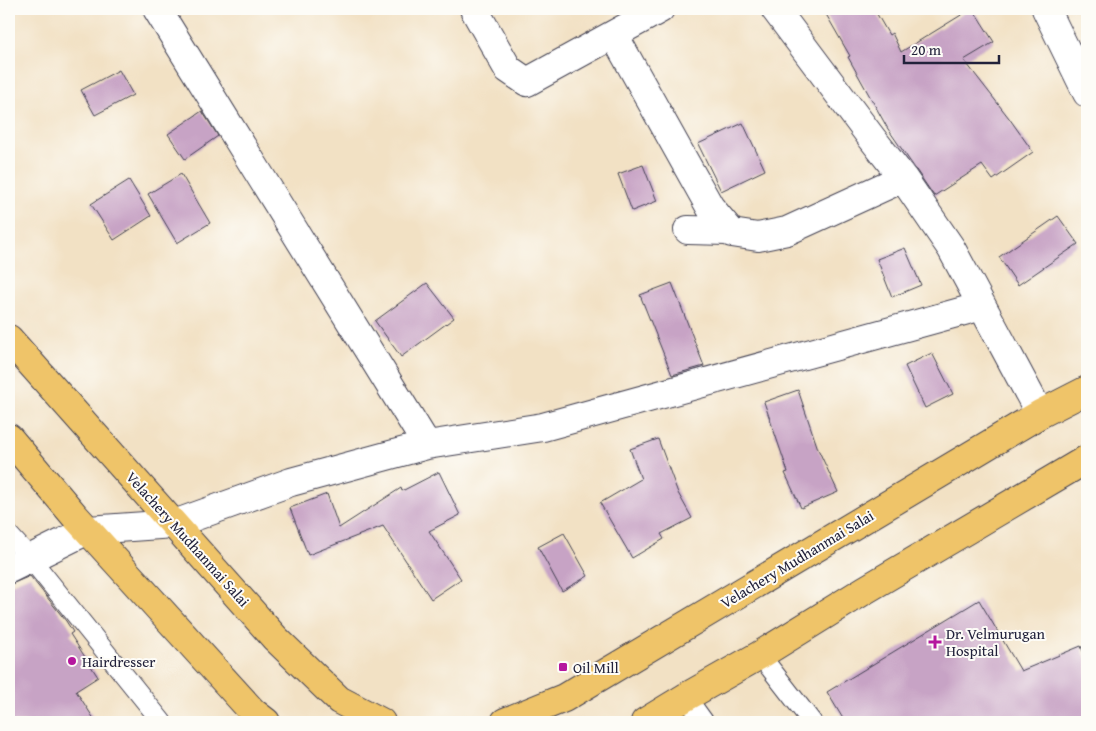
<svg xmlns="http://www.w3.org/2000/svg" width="1096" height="731" viewBox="0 0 1096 731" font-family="'Gentium Book Plus',serif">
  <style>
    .building { fill: #c7a3c5 }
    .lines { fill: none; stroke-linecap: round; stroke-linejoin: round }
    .lane-casing { stroke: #413f50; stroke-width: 21 }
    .street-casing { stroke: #413f50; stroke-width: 30 }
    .primary-casing { stroke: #413f50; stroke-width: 30 }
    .lane { stroke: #fff; stroke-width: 19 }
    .street { stroke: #fff; stroke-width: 28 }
    .primary { stroke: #efc469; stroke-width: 28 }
    .poi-dot { fill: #b5179e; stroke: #fdfcf7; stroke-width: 2 }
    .labels { text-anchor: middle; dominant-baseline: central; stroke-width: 4; stroke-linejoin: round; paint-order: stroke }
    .street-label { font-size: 15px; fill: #22223b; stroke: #fdfcf7 }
    .poi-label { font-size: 15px; fill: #22223b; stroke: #fdfcf7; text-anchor: start }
  </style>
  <rect width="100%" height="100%" fill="#fdfcf7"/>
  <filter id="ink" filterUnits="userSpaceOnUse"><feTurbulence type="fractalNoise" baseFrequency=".02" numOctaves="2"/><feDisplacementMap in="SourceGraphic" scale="10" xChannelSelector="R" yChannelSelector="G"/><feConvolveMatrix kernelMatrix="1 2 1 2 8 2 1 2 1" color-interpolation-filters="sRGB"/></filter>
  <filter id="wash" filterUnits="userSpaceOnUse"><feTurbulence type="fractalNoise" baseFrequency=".0096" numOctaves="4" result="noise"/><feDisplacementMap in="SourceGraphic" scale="20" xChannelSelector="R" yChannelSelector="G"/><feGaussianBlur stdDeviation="1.12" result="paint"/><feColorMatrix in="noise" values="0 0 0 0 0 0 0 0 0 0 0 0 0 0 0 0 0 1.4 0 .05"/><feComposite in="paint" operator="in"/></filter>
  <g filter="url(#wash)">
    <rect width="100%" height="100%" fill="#f2e1c4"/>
    <g id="blocks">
      <path class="building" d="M 823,9 L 874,9 L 889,35 L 892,33 L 901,52 L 971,9 L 973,9 L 994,42 L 964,60 L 1009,118 L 1033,152 L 993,180 L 982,165 L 934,196 L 888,129 L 848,57 L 850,56 Z
        M 119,70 L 133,95 L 95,115 L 81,90 Z
        M 202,111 L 218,136 L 185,159 L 168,134 Z
        M 743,123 L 765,170 L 721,191 L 698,144 Z
        M 643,165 L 657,201 L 632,211 L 618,174 Z
        M 181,174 L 210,223 L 177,243 L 148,194 Z
        M 129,180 L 151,216 L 114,240 L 91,204 Z
        M 1058,216 L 1078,244 L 1018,285 L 999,257 Z
        M 905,248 L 921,285 L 892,297 L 877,259 Z
        M 427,283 L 454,318 L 401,357 L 375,321 Z
        M 672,283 L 704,366 L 672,375 L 640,295 Z
        M 932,353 L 953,394 L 925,408 L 905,366 Z
        M 798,390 L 818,449 L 838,492 L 801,508 L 785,473 L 788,472 L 764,402 Z
        M 658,439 L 678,493 L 692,518 L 661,534 L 664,539 L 632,558 L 600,503 L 641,479 L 630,449 Z
        M 439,472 L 460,515 L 429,531 L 461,579 L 431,599 L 383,526 L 308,555 L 290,508 L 327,494 L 339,528 L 401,488 L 402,491 Z
        M 564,533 L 588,576 L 562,591 L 538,547 Z
        M 30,576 L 66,621 L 73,632 L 70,634 L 98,677 L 76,691 L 96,722 L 9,722 L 9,585 Z
        M 979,600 L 1021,671 L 1081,646 L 1087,661 L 1087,722 L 845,722 L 827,692 Z"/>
    </g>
  </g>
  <g filter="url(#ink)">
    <use href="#blocks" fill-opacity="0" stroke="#413f50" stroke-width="1"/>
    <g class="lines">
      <g class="lane-casing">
        <path id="lane" d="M 9,535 L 30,558 L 162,722
          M 760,655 L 812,722
          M 686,697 L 704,722"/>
      </g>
      <g class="street-casing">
        <path id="street" d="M 157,9 L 427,445
          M 474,9 L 508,69 L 527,82 L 660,9
          M 775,9 L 871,137 L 903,178 L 951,248 L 1040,414
          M 1046,9 L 1087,93
          M 614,35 L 710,207 L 732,233 L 758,237 L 787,231 L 903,178
          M 688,230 L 727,231 L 732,233
          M 9,569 L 88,530 L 174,524 L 291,482 L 427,445 L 543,427 L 982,306"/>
      </g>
      <g class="primary-casing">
        <path id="primary" d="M 9,339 L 275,638 L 339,700 L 381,722
          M 9,438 L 74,515 L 253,712 L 266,722
          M 505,722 L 564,698 L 1040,414 L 1087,390
          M 645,722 L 686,697 L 760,655 L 865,590 L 1087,459"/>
      </g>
      <use href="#lane" class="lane"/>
      <use href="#street" class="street"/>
      <use href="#primary" class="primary"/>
    </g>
  </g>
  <g class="poi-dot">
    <path d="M932.5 634.5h5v5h5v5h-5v5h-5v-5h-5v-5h5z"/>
    <circle cx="72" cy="661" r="5"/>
    <rect x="558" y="662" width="10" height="10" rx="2.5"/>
  </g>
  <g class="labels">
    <g class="street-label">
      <text transform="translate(188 539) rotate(48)">Velachery Mudhanmai Salai</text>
      <text transform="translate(797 559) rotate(-31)">Velachery Mudhanmai Salai</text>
    </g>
    <g class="poi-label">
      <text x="946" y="633">Dr. Velmurugan<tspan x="946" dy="17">Hospital</tspan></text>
      <text x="82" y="661">Hairdresser</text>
      <text x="573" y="667">Oil Mill</text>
    </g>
  </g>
  <rect width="1096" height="731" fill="none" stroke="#fdfcf7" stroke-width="30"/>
  <path d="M904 55v8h95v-8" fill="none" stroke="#22223b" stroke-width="2.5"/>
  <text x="911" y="55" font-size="15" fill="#22223b" stroke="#fdfcf7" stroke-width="4" paint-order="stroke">20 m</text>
</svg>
